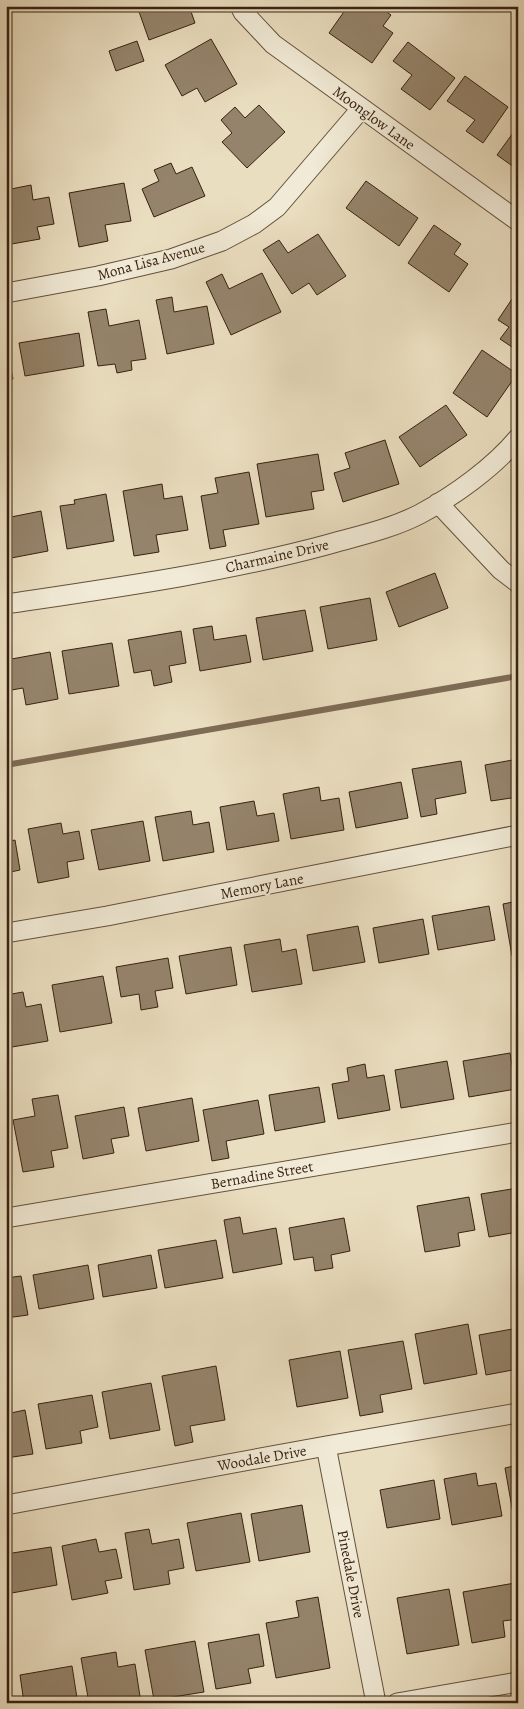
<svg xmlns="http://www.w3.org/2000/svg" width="524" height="1709" viewBox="0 0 524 1709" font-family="Alegreya,serif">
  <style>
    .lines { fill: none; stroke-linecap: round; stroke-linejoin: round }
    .stream { stroke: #7e6c56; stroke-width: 6 }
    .building { fill: #95846c; stroke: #382210 }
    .minor-casing { stroke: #64513c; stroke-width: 21 }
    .minor { stroke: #f1ead6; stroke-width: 19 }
    .labels { text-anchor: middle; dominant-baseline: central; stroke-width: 4.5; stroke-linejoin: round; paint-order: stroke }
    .street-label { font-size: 15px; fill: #382210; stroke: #f1ead6 }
  </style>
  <rect width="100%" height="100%" fill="#eadec0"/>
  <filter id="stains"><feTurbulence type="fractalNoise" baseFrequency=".004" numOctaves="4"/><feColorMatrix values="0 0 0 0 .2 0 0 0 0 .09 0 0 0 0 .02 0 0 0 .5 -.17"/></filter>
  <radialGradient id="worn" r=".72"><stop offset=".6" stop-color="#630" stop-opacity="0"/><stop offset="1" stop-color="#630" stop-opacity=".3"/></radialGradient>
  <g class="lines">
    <path class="stream" d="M 6,765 L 518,676"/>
  </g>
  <path class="building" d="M 137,6 L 189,6 L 195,23 L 149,40 Z
    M 348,6 L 378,6 L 391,15 L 383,26 L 393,33 L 372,63 L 329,33 Z
    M 211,39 L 237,84 L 205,102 L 197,88 L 182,96 L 165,65 Z
    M 137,41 L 144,61 L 116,71 L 109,51 Z
    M 408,42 L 455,78 L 430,110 L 401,89 L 412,75 L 393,61 Z
    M 465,76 L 508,107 L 483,143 L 466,131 L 475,120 L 447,101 Z
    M 259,105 L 285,132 L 247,168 L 222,142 L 232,133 L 221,120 L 235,107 L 245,118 Z
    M 518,126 L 518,170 L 497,155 Z
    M 171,163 L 176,174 L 192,167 L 205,196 L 154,217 L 142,189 L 159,181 L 154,170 Z
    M 366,181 L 418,218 L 399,246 L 346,208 Z
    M 124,183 L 131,221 L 105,225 L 108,241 L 79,247 L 69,193 Z
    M 31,185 L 33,200 L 49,197 L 54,224 L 37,227 L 40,239 L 6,245 L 6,190 Z
    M 434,225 L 461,244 L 454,254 L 468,264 L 449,292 L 408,263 Z
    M 318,234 L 346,276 L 317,295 L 309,283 L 292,294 L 263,250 L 279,240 L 288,253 Z
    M 262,273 L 281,312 L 231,335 L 206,282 L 222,274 L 229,289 Z
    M 172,297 L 174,312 L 207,306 L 214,344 L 167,354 L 156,300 Z
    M 512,299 L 518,303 L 518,351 L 500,339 L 509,327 L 498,320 Z
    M 106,309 L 109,326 L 139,320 L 146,359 L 131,361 L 132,370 L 117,373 L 115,364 L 98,366 L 88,312 Z
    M 79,333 L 84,366 L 25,376 L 19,343 Z
    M 6,344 L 13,379 L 6,380 Z
    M 482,350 L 517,374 L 487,417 L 453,393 Z
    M 446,405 L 467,435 L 420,467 L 399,437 Z
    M 385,440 L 399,484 L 343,502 L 334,473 L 350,468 L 345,453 Z
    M 318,454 L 324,490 L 311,492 L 314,509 L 266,517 L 257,464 Z
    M 249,472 L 259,524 L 223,530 L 226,546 L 210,549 L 201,496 L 218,493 L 215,478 Z
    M 162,484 L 164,499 L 182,496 L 188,530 L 156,535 L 159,552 L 134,556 L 123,491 Z
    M 106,494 L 114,541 L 67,549 L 60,506 L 75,504 L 74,500 Z
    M 41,511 L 48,551 L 6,559 L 6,518 Z
    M 435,573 L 448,608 L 399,627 L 386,592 Z
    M 370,598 L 377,640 L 328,649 L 320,607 Z
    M 305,610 L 313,651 L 263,660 L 256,618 Z
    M 212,626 L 214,640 L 246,635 L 251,662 L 200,671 L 193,629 Z
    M 181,631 L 186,663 L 169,666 L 172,682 L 154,686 L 151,670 L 134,673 L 128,640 Z
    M 112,643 L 119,686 L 69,694 L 62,651 Z
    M 50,652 L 58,699 L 26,705 L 23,688 L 6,691 L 6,660 Z
    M 518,759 L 518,797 L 491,801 L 485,765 Z
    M 461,761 L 466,793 L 435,799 L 437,814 L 421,817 L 412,769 Z
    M 401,782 L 408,818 L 356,828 L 349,792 Z
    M 319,787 L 321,801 L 339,798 L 344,830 L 291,839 L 283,794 Z
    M 254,801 L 257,816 L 274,813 L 279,841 L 227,850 L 220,807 Z
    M 191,811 L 193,825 L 209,822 L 214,852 L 163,861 L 155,817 Z
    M 143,821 L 150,861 L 99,870 L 91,830 Z
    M 61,823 L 63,834 L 79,831 L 84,859 L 67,862 L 69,877 L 38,883 L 28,829 Z
    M 15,840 L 20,870 L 6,873 L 6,842 Z
    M 518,901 L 518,955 L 512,956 L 503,904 Z
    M 489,906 L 495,940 L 438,950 L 432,916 Z
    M 423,919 L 429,954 L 379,963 L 373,928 Z
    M 358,926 L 365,962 L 313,971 L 307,935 Z
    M 280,939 L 282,952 L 296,949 L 302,984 L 252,992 L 244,945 Z
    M 231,947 L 237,985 L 186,994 L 179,956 Z
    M 168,958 L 173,988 L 155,991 L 158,1007 L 141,1010 L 139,994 L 121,997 L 116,967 Z
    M 103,976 L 112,1023 L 60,1032 L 52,985 Z
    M 23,992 L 26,1007 L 41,1004 L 48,1041 L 6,1048 L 6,995 Z
    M 510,1053 L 516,1089 L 469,1097 L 463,1061 Z
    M 447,1061 L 454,1099 L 401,1108 L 395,1070 Z
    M 365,1064 L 367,1078 L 384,1075 L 390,1110 L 338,1119 L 332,1084 L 349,1081 L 347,1068 Z
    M 319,1087 L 325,1122 L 275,1131 L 269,1095 Z
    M 58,1095 L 68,1148 L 51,1151 L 54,1167 L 23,1172 L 13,1120 L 35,1116 L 32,1099 Z
    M 192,1098 L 199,1141 L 146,1151 L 138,1108 Z
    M 258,1100 L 264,1134 L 226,1141 L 229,1158 L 212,1161 L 203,1110 Z
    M 124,1107 L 129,1136 L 111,1139 L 114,1153 L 83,1159 L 75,1116 Z
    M 518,1188 L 518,1232 L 489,1237 L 481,1194 Z
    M 469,1197 L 475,1230 L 458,1233 L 460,1246 L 425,1252 L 417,1206 Z
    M 240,1217 L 243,1234 L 276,1228 L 282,1264 L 233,1273 L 224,1220 Z
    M 344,1218 L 350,1251 L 331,1255 L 333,1268 L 315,1271 L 313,1257 L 294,1260 L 289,1228 Z
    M 216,1240 L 223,1278 L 165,1288 L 158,1250 Z
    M 151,1255 L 157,1288 L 103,1297 L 98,1265 Z
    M 88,1265 L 94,1299 L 39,1309 L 33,1275 Z
    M 21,1276 L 28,1315 L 6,1318 L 6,1278 Z
    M 468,1324 L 477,1374 L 424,1384 L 415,1334 Z
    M 518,1328 L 518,1369 L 486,1375 L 479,1335 Z
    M 403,1341 L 412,1389 L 380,1395 L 383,1412 L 360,1416 L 348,1350 Z
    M 340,1351 L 348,1398 L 297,1407 L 289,1360 Z
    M 216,1366 L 225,1420 L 190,1426 L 193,1442 L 175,1446 L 162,1376 Z
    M 151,1383 L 160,1430 L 110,1439 L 102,1392 Z
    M 92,1395 L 98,1427 L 80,1431 L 82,1443 L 46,1449 L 38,1404 Z
    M 25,1410 L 33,1454 L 6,1458 L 6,1414 Z
    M 518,1465 L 518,1524 L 515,1525 L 505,1468 Z
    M 476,1473 L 478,1486 L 496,1483 L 502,1516 L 452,1525 L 444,1479 Z
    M 434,1480 L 440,1519 L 387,1528 L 380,1490 Z
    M 302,1505 L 310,1552 L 259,1561 L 251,1514 Z
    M 241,1513 L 250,1562 L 196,1571 L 187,1523 Z
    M 149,1529 L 152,1544 L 179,1539 L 184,1568 L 168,1571 L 170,1584 L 134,1590 L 125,1533 Z
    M 96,1539 L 99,1552 L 116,1549 L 122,1578 L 105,1581 L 108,1593 L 72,1600 L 62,1546 Z
    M 51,1547 L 57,1585 L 6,1594 L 6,1554 Z
    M 515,1583 L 518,1599 L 518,1619 L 503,1621 L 505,1637 L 472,1643 L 463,1592 Z
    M 449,1589 L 459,1645 L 407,1654 L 397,1598 Z
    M 318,1597 L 330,1668 L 276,1678 L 266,1623 L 299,1617 L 296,1601 Z
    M 259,1634 L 264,1666 L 248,1669 L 251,1683 L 216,1689 L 208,1643 Z
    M 195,1641 L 204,1692 L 154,1700 L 145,1650 Z
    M 116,1652 L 118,1667 L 135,1664 L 141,1703 L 89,1703 L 81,1658 Z
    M 72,1666 L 77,1698 L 52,1703 L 24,1703 L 20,1675 Z
    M 7,1678 L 11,1703 L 6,1703 Z"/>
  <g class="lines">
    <g class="minor-casing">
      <path id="minor" d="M 240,6 L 243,12 L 273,44 L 518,221
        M 6,293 L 98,276 L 171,259 L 222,241 L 254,224 L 277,207 L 361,109
        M 438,503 L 501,570 L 518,583
        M 6,604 C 113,588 222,573 326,545 C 358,536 391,529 420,514 C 454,496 494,467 518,438
        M 6,933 L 107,916 L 518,835
        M 6,1218 L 518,1132
        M 326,1446 L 376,1703
        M 6,1505 L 326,1446 L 518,1413
        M 397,1703 L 518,1682"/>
    </g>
    <use href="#minor" class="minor"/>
  </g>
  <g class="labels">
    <g class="street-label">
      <text transform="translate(374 118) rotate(36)">Moonglow Lane</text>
      <text transform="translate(151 261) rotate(-15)">Mona Lisa Avenue</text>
      <text transform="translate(277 556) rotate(-13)">Charmaine Drive</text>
      <text transform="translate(262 886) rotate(-11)">Memory Lane</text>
      <text transform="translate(262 1175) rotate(-10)">Bernadine Street</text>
      <text transform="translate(262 1458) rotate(-10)">Woodale Drive</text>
      <text transform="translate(351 1574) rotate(79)">Pinedale Drive</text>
    </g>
  </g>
  <rect width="524" height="1709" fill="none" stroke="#eadec0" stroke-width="25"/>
  <rect x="8" y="8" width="509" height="1694" fill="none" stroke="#382210" stroke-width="2.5"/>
  <rect x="12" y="12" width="499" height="1684" fill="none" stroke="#382210"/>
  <rect width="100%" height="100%" filter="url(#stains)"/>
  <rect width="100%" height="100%" fill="url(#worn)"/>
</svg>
